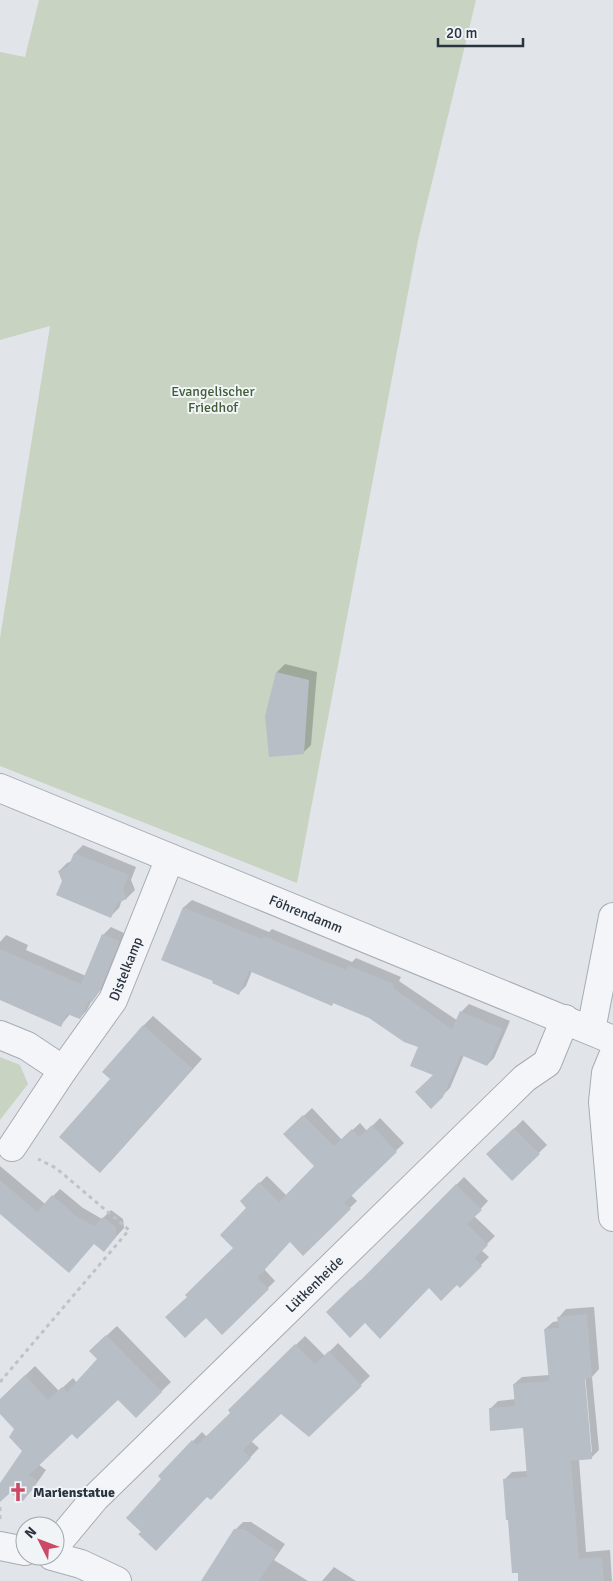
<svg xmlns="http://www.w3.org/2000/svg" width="613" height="1581" viewBox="0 0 613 1581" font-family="Signika,sans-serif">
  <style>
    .green { fill: #c8d3c2 }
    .shadow { fill: #0003; fill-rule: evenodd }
    .building { fill: #b8bec6 }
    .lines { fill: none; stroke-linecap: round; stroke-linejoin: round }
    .minor-casing { stroke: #a6acb4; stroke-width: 30 }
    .path { stroke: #bfc3c8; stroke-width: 3; stroke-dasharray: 4 4; stroke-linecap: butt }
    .minor { stroke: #f4f5f8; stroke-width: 28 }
    .labels { text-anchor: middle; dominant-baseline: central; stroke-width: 4; stroke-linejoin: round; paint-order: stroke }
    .park-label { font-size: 14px; fill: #415c37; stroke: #f1f4f7 }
    .street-label { font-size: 14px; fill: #2a3441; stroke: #f1f4f7 }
    .poi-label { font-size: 14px; font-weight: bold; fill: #2a3441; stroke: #f1f4f7; text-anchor: start }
  </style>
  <rect width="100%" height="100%" fill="#e1e5ea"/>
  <path class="green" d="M 39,0 L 476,0 L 418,240 L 297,883 L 0,766 L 0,638 L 50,326 L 0,340 L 0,52 L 25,57 Z
    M 0,1057 L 20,1065 L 28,1084 L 0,1120 Z"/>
  <path class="shadow" d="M 285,664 L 317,672 L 311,745 L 303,753 L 277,672 Z
    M 83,845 L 136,867 L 131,880 L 135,890 L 127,898 L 122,900 L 119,908 L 111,916 L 63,881 L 59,871 L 67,863 L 72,861 L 75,853 Z
    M 192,900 L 269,932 L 272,929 L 352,962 L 356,958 L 401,977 L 399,981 L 458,1021 L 461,1012 L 469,1004 L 510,1021 L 494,1058 L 487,1065 L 464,1055 L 450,1088 L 431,1107 L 435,1074 L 419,1047 L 370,1017 L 334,1002 L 332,1005 L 252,971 L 246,986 L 239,993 L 214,981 L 163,959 L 184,907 Z
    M 111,927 L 126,934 L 106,984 L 92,1000 L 87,1010 L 80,1018 L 70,1014 L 61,1025 L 0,990 L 0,942 L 6,935 L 28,945 L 26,950 L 86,976 L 103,935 Z
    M 153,1016 L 202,1059 L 110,1162 L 111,1079 L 143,1026 Z
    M 312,1108 L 342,1140 L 360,1123 L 367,1131 L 380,1118 L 404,1143 L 351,1195 L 357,1201 L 303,1254 L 290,1240 L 264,1269 L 275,1281 L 222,1333 L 188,1297 L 235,1248 L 248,1208 L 241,1201 L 267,1176 L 287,1196 L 316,1166 L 285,1134 Z
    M 523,1120 L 547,1145 L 512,1179 L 488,1154 Z
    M 0,1166 L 45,1204 L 60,1189 L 83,1208 L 102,1219 L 111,1210 L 123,1219 L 124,1228 L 104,1250 L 95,1243 L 0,1214 Z
    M 464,1177 L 488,1201 L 474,1216 L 495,1236 L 481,1250 L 489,1257 L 460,1286 L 457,1283 L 429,1287 L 365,1321 L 327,1312 L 360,1280 L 361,1281 Z
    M 594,1307 L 599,1369 L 592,1377 L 599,1450 L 591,1458 L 579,1459 L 586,1552 L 610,1550 L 612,1581 L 546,1581 L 545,1569 L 504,1480 L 512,1472 L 528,1471 L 525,1427 L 490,1409 L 498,1401 L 516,1399 L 514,1384 L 522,1377 L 549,1375 L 545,1329 L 553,1322 L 559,1321 L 559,1317 L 566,1309 ZM 583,1373 L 585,1373 L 592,1452 L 590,1452 Z
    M 117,1326 L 171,1382 L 136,1416 L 118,1398 L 72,1432 L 38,1464 L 46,1470 L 32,1490 L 23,1500 L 10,1491 L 0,1501 L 0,1485 L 24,1451 L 16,1429 L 0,1412 L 0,1400 L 35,1366 L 59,1391 L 73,1378 L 77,1383 L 98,1359 L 90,1351 Z
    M 305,1336 L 325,1356 L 338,1343 L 370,1376 L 309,1435 L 281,1412 L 251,1441 L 259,1448 L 220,1489 L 163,1479 L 193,1441 L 202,1432 L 207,1437 L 232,1412 L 229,1410 Z
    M 243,1522 L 251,1522 L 285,1544 L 274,1560 L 308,1581 L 202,1581 L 235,1530 Z
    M 334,1567 L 356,1581 L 322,1581 Z"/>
  <path class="building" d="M 276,672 L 309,680 L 304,754 L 269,757 L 265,716 Z
    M 74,853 L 129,875 L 123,889 L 127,899 L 117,903 L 111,918 L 56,895 L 62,881 L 58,871 L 68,867 Z
    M 183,907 L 262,939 L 264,936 L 346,970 L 348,965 L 394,984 L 393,988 L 452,1029 L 460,1011 L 503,1029 L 487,1066 L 461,1055 L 443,1097 L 431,1109 L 415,1092 L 433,1075 L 410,1066 L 418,1047 L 404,1042 L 369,1018 L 333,1003 L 332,1006 L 249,971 L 239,995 L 212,983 L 213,981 L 161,960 Z
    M 102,934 L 120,941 L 99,992 L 92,1002 L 89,1001 L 80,1019 L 67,1014 L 61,1027 L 0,1000 L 0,949 L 81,984 Z
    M 143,1025 L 193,1069 L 100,1173 L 59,1137 L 110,1079 L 102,1072 Z
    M 303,1115 L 334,1146 L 352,1129 L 359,1137 L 372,1125 L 397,1152 L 344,1203 L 351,1209 L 303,1256 L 290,1242 L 257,1278 L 269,1289 L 222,1335 L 206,1318 L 185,1338 L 165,1317 L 187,1297 L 185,1295 L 233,1248 L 220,1235 L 246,1208 L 240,1201 L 259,1182 L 279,1202 L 314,1166 L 283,1134 Z
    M 514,1128 L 540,1154 L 512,1181 L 486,1154 Z
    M 0,1180 L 37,1212 L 52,1195 L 76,1216 L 94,1226 L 103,1217 L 116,1227 L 116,1237 L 104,1252 L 94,1244 L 69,1273 L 0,1214 Z
    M 456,1184 L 482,1210 L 467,1224 L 488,1245 L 475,1258 L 482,1266 L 460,1288 L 457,1285 L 441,1301 L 429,1288 L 380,1339 L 365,1323 L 350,1338 L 326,1312 L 352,1287 L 353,1288 Z
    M 587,1314 L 592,1378 L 585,1379 L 592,1459 L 571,1461 L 579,1559 L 602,1557 L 604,1581 L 518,1581 L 518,1573 L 512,1573 L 508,1520 L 506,1520 L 503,1479 L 527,1477 L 523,1428 L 490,1431 L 489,1408 L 515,1406 L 513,1384 L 549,1381 L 544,1329 L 559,1328 L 557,1317 Z
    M 106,1335 L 162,1392 L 136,1418 L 118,1400 L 77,1439 L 72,1434 L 29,1475 L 38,1481 L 23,1501 L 10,1493 L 0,1502 L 0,1483 L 22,1451 L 9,1437 L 14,1429 L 0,1414 L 0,1399 L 25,1375 L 48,1400 L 62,1387 L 67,1392 L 97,1359 L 89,1351 Z
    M 295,1344 L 315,1364 L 329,1351 L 362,1386 L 309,1437 L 281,1414 L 243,1450 L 251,1458 L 211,1500 L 207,1497 L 156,1551 L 138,1534 L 141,1532 L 126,1518 L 161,1479 L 158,1476 L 192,1440 L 197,1445 L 230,1413 L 228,1410 Z
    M 234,1529 L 244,1529 L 278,1552 L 259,1581 L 201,1581 Z"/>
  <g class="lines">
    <g class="minor-casing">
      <g id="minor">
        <path id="s1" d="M 0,788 L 613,1040"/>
        <path d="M 591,1030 L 613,917"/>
        <path d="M 0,1035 L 27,1046 L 63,1070"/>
        <path d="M 613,1056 L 606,1073 L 603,1102 L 613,1217"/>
        <path id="s2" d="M 12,1147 L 63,1070 L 113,1000 L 170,858"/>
        <path d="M 0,1546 L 25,1551"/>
        <path id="s3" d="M 55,1546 L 95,1498 L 525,1078 L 547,1063 L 565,1019"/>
        <path d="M 52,1556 L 81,1564 L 117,1581"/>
      </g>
    </g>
    <path class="path" d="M 0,1382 L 129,1230 L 56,1168 L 38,1159
      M 0,1507 L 0,1519"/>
    <use href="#minor" class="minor"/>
  </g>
  <defs>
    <g id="church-bare" transform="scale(1.5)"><path d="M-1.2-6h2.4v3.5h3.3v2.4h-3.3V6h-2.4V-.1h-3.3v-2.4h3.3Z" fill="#cc4965" stroke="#f1f4f7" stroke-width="2.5" paint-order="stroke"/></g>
  </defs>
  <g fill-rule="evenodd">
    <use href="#church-bare" x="18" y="1492"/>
  </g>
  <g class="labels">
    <g class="park-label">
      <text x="213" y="391">Evangelischer<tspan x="213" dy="16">Friedhof</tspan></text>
    </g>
    <g class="street-label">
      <text stroke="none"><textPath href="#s1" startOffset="331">Föhrendamm</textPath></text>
      <text stroke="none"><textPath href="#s2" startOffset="212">Distelkamp</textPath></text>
      <text stroke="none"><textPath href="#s3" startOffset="369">Lütkenheide</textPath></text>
    </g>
    <g class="poi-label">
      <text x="33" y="1492">Marienstatue</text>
    </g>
  </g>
  <g transform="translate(40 1541) rotate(312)"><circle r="24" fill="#f1f4f7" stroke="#a1a7ae"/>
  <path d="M0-4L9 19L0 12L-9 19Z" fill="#cc4965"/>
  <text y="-8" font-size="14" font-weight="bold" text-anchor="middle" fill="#2a3441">N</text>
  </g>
  <path d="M438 38v8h85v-8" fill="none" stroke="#2a3441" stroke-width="2.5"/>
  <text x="446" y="38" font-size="15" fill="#2a3441" stroke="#f1f4f7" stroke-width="4" paint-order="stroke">20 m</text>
</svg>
